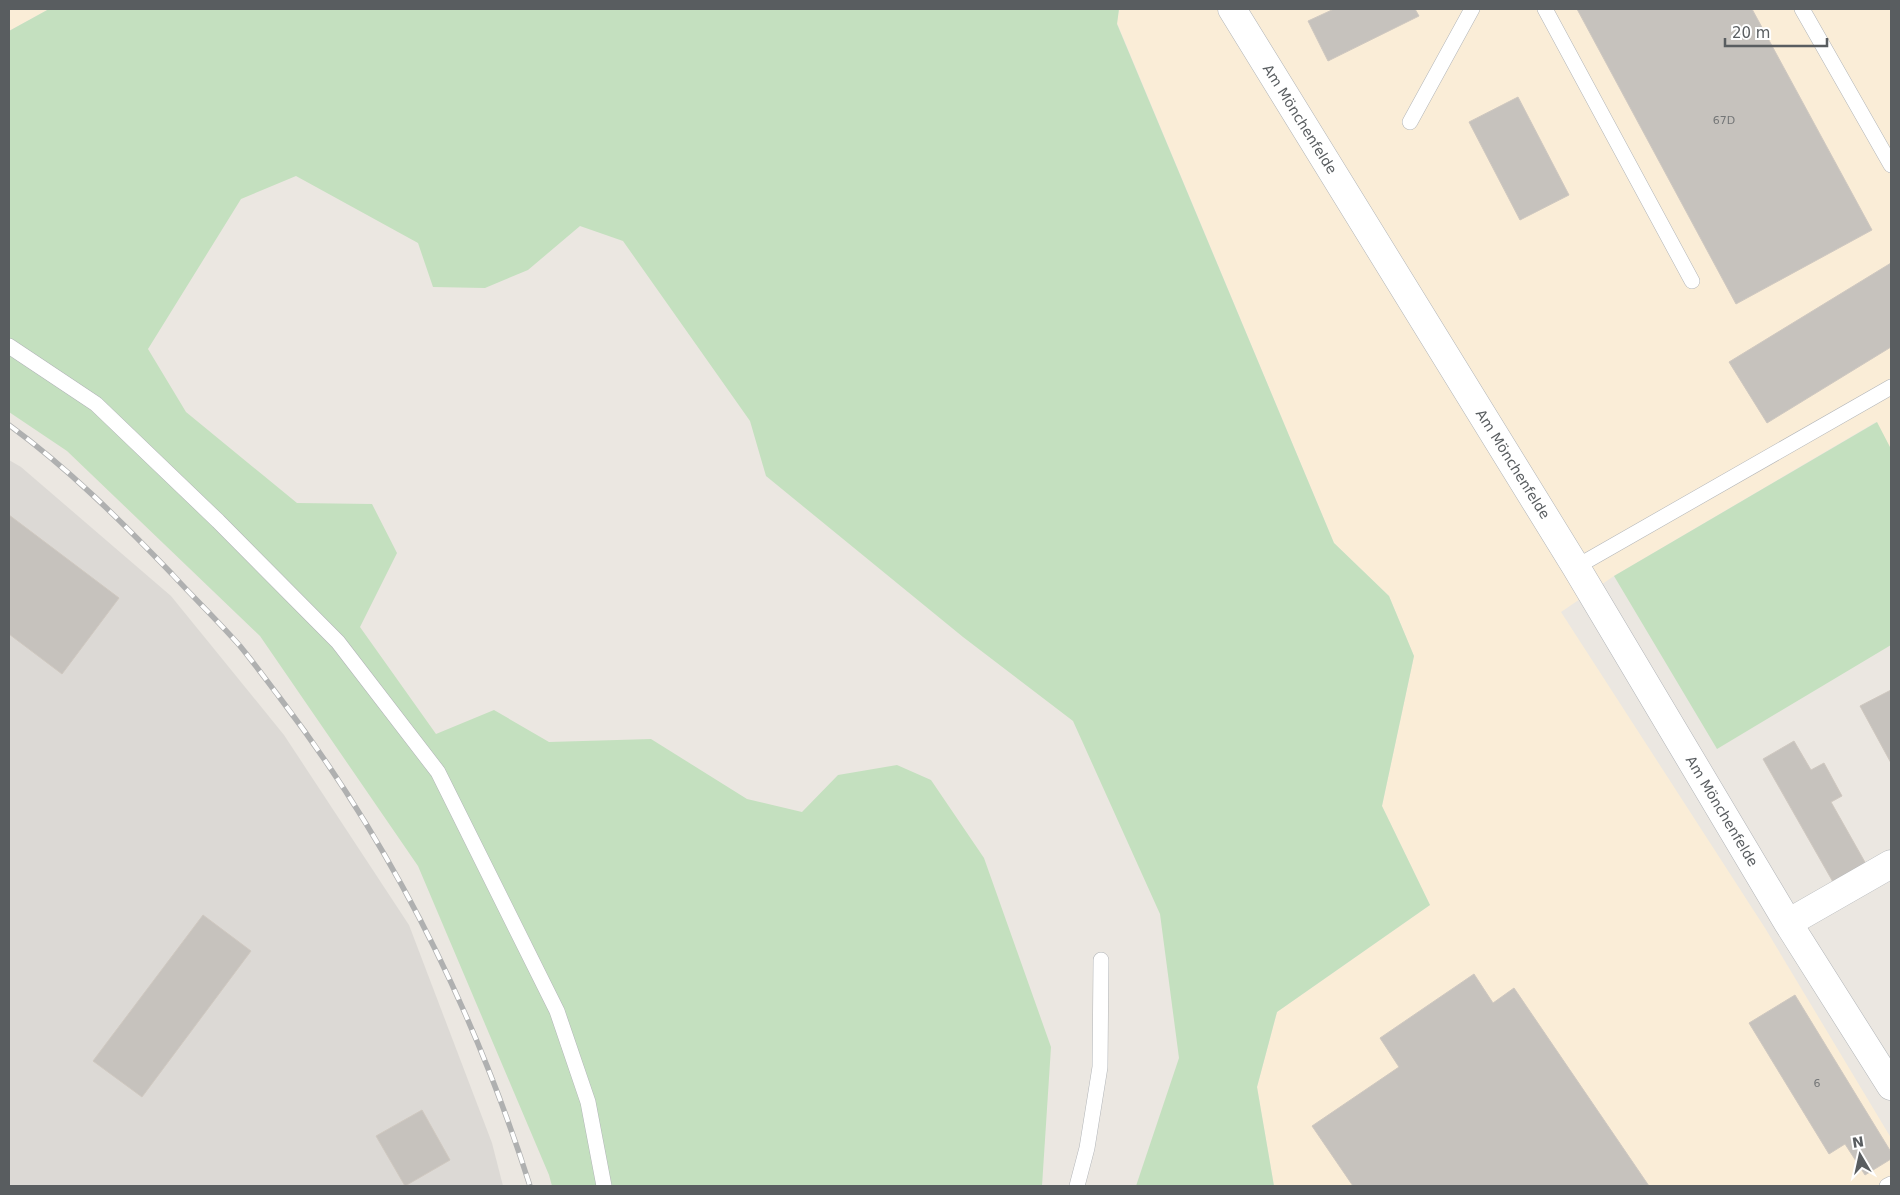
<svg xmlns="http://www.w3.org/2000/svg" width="1900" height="1195" viewBox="0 0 1900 1195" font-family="'DejaVu Sans',sans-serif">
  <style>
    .commercial { fill: #faedd7 }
    .industrial { fill: #dcd9d5 }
    .green { fill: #c4e0bf }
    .building { fill: #c6c2bd; stroke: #cfc8c0 }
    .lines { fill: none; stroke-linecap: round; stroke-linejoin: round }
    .lane-casing { stroke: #b1b4b7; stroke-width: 16 }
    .street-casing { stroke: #b1b4b7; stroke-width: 29 }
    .lane { stroke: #fff; stroke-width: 15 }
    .street { stroke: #fff; stroke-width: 28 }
    .rail-casing { stroke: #afb0b0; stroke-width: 5.5 }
    .rail { stroke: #fff; stroke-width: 4; stroke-dasharray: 11; stroke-linecap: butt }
    .labels { text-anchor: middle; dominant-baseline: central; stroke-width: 4; stroke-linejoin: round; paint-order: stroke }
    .number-label { font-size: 11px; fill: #747677 }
    .street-label { font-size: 14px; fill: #595d60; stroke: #fff }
  </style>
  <rect width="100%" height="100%" fill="#ebe7e1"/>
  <path class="commercial" d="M 9,9 L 49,9 L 9,31 Z
    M 1119,9 L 1891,9 L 1891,449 L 1876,422 L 1614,576 L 1561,612 L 1765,928 L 1891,1138 L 1891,1186 L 1274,1186 L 1257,1087 L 1277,1012 L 1430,905 L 1382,806 L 1414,656 L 1389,596 L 1334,543 L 1117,23 Z"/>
  <path class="industrial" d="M 9,460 L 21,467 L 171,596 L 284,735 L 409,925 L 492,1143 L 503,1186 L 9,1186 Z"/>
  <path class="green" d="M 49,9 L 1119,9 L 1117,24 L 1334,543 L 1389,596 L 1414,656 L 1382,806 L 1430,905 L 1277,1012 L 1257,1087 L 1274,1186 L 1136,1186 L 1179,1058 L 1160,914 L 1073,721 L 963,637 L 766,476 L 750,421 L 623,241 L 580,226 L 528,270 L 485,288 L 433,287 L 418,243 L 296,176 L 241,199 L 148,349 L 186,412 L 297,503 L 372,504 L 397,553 L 360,627 L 436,734 L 494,710 L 549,742 L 651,739 L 747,799 L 802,812 L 838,775 L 897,765 L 931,780 L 984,858 L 1051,1047 L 1042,1186 L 552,1186 L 549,1175 L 418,866 L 260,636 L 67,451 L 9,412 L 9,31 Z
    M 1877,422 L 1891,449 L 1891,645 L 1717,749 L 1614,576 Z"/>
  <path class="building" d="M 1334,9 L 1415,9 L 1419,16 L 1328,61 L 1308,21 Z
    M 1577,9 L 1752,9 L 1872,230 L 1736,304 Z
    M 1518,97 L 1569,195 L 1520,220 L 1469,122 Z
    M 1891,263 L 1891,347 L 1767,423 L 1729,362 Z
    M 9,515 L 119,598 L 62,674 L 9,634 Z
    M 1891,690 L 1891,763 L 1860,706 Z
    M 1794,741 L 1811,770 L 1824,763 L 1842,796 L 1831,802 L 1866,864 L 1833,882 L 1763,759 Z
    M 203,915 L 251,951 L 142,1097 L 93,1061 Z
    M 1474,974 L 1493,1003 L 1514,988 L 1649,1186 L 1353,1186 L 1312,1126 L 1399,1067 L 1380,1038 Z
    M 1795,995 L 1891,1152 L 1891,1159 L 1865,1175 L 1845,1144 L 1829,1154 L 1749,1023 Z
    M 422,1110 L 450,1160 L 405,1186 L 376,1136 Z"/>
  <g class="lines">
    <g class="lane-casing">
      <path id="lane" d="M 1545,9 L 1692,281
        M 1802,9 L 1891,165
        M 1410,122 L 1472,9
        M 9,346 L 96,404 L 218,521 L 338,642 L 438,772 L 557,1011 L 588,1102 L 604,1186
        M 1576,567 L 1891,387
        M 1077,1186 L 1087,1148 L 1100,1067 L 1101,960
        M 1887,1186 L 1891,1184"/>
    </g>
    <g class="street-casing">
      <path id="street" d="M 1232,9 L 1576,567 L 1788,923 L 1891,1086
        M 1788,923 L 1891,864"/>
    </g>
    <use href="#lane" class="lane"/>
    <use href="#street" class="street"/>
    <g class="rail-casing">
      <path id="rail" d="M 9,425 C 68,468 122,522 172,574 C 194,598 218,621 240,646 C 254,663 267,681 280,698 C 392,845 474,1010 530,1186"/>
    </g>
    <use href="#rail" class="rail"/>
  </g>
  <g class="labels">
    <g class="number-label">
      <text x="1724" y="120">67D</text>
      <text x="1817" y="1083">6</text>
    </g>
    <g class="street-label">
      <text transform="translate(1300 119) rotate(58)">Am Mönchenfelde</text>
      <text transform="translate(1513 464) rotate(58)">Am Mönchenfelde</text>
      <text transform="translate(1722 811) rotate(59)">Am Mönchenfelde</text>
    </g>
  </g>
  <rect width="1900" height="1195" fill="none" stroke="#595d60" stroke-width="20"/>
  <g transform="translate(1860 1155) rotate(351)" stroke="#ffffff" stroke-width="4" paint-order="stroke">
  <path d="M0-4L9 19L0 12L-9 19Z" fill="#595d60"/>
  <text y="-8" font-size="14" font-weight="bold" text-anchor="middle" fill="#595d60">N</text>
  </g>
  <path d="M1725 38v8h102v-8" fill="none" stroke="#595d60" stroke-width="2.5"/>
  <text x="1732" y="38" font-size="15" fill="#595d60" stroke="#ffffff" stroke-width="4" paint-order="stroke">20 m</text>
</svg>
